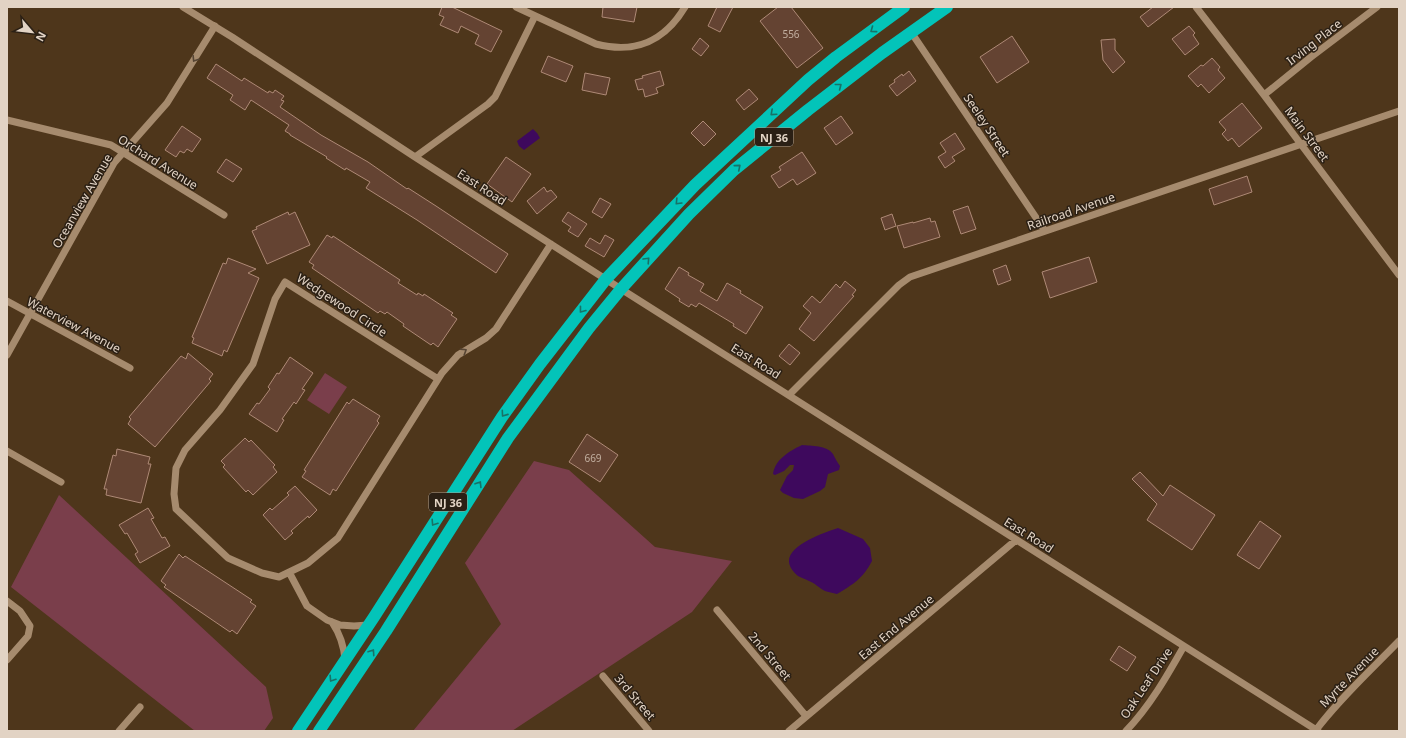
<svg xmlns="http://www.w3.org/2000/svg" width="1406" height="738" viewBox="0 0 1406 738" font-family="'Noto Sans',sans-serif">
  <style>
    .green { fill: #7a3e4b }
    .water { fill: #3e095d }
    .building { fill: #644332; stroke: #ae8976 }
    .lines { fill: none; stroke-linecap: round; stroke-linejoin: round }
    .minor { stroke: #a68b6e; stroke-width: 7 }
    .highway { stroke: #03c4b9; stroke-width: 12 }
    .oneway { stroke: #177267 }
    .oneway2 { stroke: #564534 }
    .labels { text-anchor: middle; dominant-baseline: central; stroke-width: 3; stroke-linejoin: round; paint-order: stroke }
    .number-label { font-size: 10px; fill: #c2afa0 }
    .shield { fill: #2b2015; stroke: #ab9d90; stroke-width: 1 }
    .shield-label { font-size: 11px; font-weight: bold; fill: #e2d3c4 }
    .street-label { font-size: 12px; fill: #e2d3c4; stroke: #2b2015 }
  </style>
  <rect width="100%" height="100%" fill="#4e361b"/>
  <path class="green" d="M 325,373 L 347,387 L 329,414 L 307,400 Z
    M 534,461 L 569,470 L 655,547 L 732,561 L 692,612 L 512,731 L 413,731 L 501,624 L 465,563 Z
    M 59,495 L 266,687 L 273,718 L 264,731 L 195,731 L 11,587 Z"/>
  <path class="water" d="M 533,129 L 537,133 L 540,138 L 524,150 L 519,146 L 517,141 Z
    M 802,445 C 811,446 827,445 833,454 C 835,458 837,462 840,466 L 839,470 L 828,474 L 825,487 L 820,491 L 803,499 L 794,498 L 783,493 L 780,490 L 787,476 L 793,470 L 794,465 L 790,465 L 784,471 L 775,475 L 773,474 C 775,459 790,451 802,445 Z
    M 838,528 L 863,539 L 870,548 L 872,561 C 863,578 854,584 837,594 C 833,593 828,592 825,591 C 819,588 815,583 809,581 C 806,579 801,578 798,576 C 768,551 821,534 838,528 Z"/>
  <path class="building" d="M 442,7 L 452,7 L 502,31 L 491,52 L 475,44 L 479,35 L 461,26 L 458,33 L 440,25 L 444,17 L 439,15 Z
    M 603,7 L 637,7 L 634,22 L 602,17 Z
    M 717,7 L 733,7 L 720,32 L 708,26 Z
    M 778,7 L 791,7 L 823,48 L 797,68 L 760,21 Z
    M 1153,7 L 1174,7 L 1148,27 L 1140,17 Z
    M 1189,26 L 1195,33 L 1193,35 L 1199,44 L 1185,55 L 1172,39 Z
    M 1012,36 L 1029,62 L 997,83 L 980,57 Z
    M 700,38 L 709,46 L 701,56 L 692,49 Z
    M 1115,39 L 1115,50 L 1125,62 L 1113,73 L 1103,60 L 1101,40 Z
    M 548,56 L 573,66 L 566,82 L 541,72 Z
    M 1212,58 L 1220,67 L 1218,70 L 1225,78 L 1209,93 L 1201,84 L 1198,87 L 1188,76 L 1201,65 L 1203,66 Z
    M 216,64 L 242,81 L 244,78 L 268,93 L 269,91 L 273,93 L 275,90 L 284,96 L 281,100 L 284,101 L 280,107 L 321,135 L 368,162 L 407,189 L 408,188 L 436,206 L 508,254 L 496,273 L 417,220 L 366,188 L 370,182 L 346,168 L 345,170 L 326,158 L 327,157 L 290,135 L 290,134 L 285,131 L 289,125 L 251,100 L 245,110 L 230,100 L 233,95 L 207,78 Z
    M 660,71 L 664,85 L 656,88 L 658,93 L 645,97 L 643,89 L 638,90 L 635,80 L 643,78 L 642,76 Z
    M 909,71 L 916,81 L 897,96 L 889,86 L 895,82 L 894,80 L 902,74 L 903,76 Z
    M 585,73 L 610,78 L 606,95 L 582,90 Z
    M 749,89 L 758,99 L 744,110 L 736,100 Z
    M 1242,103 L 1262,128 L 1239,147 L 1232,138 L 1228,141 L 1222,134 L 1226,130 L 1219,122 Z
    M 841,116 L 853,133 L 836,145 L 824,128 Z
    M 703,121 L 716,134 L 704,146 L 691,133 Z
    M 182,126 L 201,139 L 192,152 L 187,149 L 184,153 L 180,151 L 176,157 L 165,150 Z
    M 955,133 L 965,149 L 952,157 L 955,161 L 945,168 L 938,157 L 946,152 L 940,143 Z
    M 802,152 L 816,173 L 797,185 L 793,179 L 779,188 L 771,176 L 781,170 L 779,167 Z
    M 506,157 L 531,174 L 512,202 L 487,184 Z
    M 226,159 L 242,169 L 233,182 L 217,172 Z
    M 1247,176 L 1252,192 L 1214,205 L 1209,189 Z
    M 544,187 L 547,192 L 551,190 L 557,197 L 537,214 L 527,201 Z
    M 600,198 L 611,204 L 602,218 L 592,212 Z
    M 968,206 L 976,229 L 961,234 L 953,211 Z
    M 288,212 L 289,215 L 295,212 L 310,245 L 267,264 L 252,231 L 257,229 L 256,227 Z
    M 568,212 L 587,224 L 578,237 L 568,231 L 571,227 L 562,221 Z
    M 892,214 L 896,226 L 885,230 L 881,218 Z
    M 930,218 L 931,222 L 935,221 L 940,237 L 904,248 L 897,226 L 913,222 L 913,223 Z
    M 327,235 L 332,238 L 333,236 L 371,261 L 400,280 L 398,283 L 417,295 L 418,293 L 423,296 L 424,294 L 453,313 L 451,315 L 457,319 L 438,347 L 433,343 L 431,345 L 403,326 L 404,324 L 387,312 L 385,314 L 380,311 L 378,313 L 312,268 L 314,265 L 309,262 Z
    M 605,235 L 614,240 L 604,257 L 585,246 L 590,238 L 600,244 Z
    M 1089,257 L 1097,282 L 1050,298 L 1042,272 Z
    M 228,258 L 256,269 L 248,273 L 259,278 L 227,352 L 224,350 L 222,356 L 192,343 L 194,338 L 192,337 L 223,263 L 226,264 Z
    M 1006,265 L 1011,280 L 998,285 L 993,270 Z
    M 679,267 L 689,273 L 688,275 L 704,284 L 700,291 L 717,301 L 727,283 L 741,291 L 740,293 L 763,307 L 746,334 L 733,326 L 734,324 L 699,303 L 696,307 L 691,304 L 689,307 L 679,301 L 680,299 L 665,289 Z
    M 845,281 L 856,290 L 852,295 L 854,296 L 814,341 L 799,329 L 811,313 L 803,306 L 812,296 L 820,303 L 836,284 L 840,288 Z
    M 789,344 L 800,353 L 790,365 L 779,356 Z
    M 188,353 L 213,374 L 209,379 L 211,381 L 155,447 L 128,424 L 131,419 L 129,417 L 181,356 L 186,359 Z
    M 290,357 L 313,373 L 302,389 L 305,390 L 296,404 L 294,402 L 282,419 L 284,420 L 277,432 L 249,414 L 257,403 L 259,404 L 270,389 L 268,387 L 277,373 L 279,374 Z
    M 353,399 L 380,416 L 377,421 L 379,423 L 336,491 L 333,489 L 330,495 L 302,477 L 306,471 L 304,470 L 347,402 L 349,404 Z
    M 587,434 L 618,455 L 600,482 L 569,462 Z
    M 245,438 L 249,442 L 251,440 L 275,465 L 273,467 L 277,472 L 253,495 L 248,490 L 246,492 L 223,467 L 225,465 L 221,461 Z
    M 117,449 L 150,457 L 148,464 L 151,464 L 141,503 L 106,495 L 107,489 L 104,489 L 113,455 L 116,456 Z
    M 1140,472 L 1163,496 L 1170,485 L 1215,515 L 1192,550 L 1147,520 L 1157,504 L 1132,479 Z
    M 295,486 L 317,510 L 309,518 L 308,516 L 291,531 L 293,533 L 285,540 L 263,515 L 270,508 L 272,510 L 289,495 L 287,493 Z
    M 148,508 L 154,518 L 151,519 L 162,538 L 165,537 L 170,546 L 140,563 L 135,554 L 138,552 L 127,533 L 125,534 L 119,525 Z
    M 1260,521 L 1281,536 L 1259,569 L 1237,555 Z
    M 179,554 L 183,558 L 185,556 L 252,600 L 250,602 L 256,606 L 237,634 L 232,630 L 230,632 L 164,587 L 166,585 L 161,581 Z
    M 1119,646 L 1136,657 L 1127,671 L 1110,660 Z"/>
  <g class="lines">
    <path class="minor" d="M 183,7 L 232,37 L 415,157 L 621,289 L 1318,731
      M 516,7 L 596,44 C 635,54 664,42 685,7
      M 1196,7 L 1264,95 L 1399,275
      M 911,32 L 1045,231
      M 1264,95 L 1311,57 L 1377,7
      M 7,120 L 111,145 L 224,215
      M 415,157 L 488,104 L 495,97 L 535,16
      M 7,301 L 130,368
      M 7,355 L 114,163 L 167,103 L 215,26
      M 438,379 L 285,282 L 275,299 L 253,364 L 220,410 L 185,450 L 176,468 L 174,494 L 176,509 L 228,558 L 262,573 L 279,577 L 308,563 L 338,538 L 442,373 L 458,355 L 486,338 L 496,329 L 551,244
      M 789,395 L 899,285 L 910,277 L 1399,111
      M 7,451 L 61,482
      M 289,572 L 307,606 L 327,620 L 340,625 L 354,626 L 368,625
      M 7,601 L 20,611 L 30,626 L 28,636 L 7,660
      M 717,610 L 806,716
      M 332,622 C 340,634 344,645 345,660
      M 603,676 L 649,731
      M 1316,730 C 1341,697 1371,670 1399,641
      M 119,731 L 140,707
      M 789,731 L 1016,540
      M 1126,731 C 1150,706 1167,676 1184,646"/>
    <path class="highway" d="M 298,731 L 374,617 L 502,417 L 540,364 L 606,279 L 695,185 L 808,80 L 836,57 L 904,7
      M 319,731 L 386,631 L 508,438 L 589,328 L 621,289 L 689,214 L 734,170 L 808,110 L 882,53 L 947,7"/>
  </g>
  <defs><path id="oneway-chevron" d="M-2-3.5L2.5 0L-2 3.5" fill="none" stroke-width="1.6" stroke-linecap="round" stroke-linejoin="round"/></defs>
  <g class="oneway">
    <use href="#oneway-chevron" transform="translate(873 30) rotate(144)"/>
    <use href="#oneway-chevron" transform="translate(839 86) rotate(-38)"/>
    <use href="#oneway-chevron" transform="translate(773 113) rotate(138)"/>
    <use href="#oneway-chevron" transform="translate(738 167) rotate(-40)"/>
    <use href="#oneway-chevron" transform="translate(678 202) rotate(134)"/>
    <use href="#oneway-chevron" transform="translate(647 260) rotate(-47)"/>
    <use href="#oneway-chevron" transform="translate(582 310) rotate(128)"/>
    <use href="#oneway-chevron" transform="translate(504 414) rotate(125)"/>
    <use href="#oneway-chevron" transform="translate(479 484) rotate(-58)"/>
    <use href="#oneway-chevron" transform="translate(434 523) rotate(123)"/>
    <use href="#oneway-chevron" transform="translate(372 652) rotate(-56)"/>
    <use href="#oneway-chevron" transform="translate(332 679) rotate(123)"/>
  </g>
  <g class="oneway2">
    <use href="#oneway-chevron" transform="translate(195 59) rotate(122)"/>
    <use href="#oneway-chevron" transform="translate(464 351) rotate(-32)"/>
  </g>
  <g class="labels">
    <g class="number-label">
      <text x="791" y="34">556</text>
      <text x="593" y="458">669</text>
    </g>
    <g class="shield">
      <rect x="755" y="128" width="38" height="18" rx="3"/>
      <rect x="429" y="493" width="38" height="18" rx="3"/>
    </g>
    <g class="shield-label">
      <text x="774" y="137">NJ 36</text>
      <text x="448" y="502">NJ 36</text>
    </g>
    <g class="street-label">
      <text transform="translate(1314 42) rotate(-38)">Irving Place</text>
      <text transform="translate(987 125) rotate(56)">Seeley Street</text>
      <text transform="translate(1307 134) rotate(53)">Main Street</text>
      <text transform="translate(158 162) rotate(32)">Orchard Avenue</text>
      <text transform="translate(482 187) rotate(33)">East Road</text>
      <text transform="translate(82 201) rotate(-60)">Oceanview Avenue</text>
      <text transform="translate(1071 211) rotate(-19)">Railroad Avenue</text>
      <text transform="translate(342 305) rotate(33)">Wedgewood Circle</text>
      <text transform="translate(74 325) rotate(28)">Waterview Avenue</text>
      <text transform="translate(756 361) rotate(32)">East Road</text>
      <text transform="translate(1029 535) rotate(32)">East Road</text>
      <text transform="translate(896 627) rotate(-40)">East End Avenue</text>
      <text transform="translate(770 656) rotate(50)">2nd Street</text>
      <text transform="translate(1349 677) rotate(-46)">Myrte Avenue</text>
      <text transform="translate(1146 683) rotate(-56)">Oak Leaf Drive</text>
      <text transform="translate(635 697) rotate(50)">3rd Street</text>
    </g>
  </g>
  <rect width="1406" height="738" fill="none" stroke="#e2d3c4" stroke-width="16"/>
  <g transform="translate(32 32) rotate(118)" stroke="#2b2015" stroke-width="3" paint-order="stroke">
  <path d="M0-3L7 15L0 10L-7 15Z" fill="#e2d3c4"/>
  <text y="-6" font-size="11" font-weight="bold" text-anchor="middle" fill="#e2d3c4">N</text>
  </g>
</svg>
